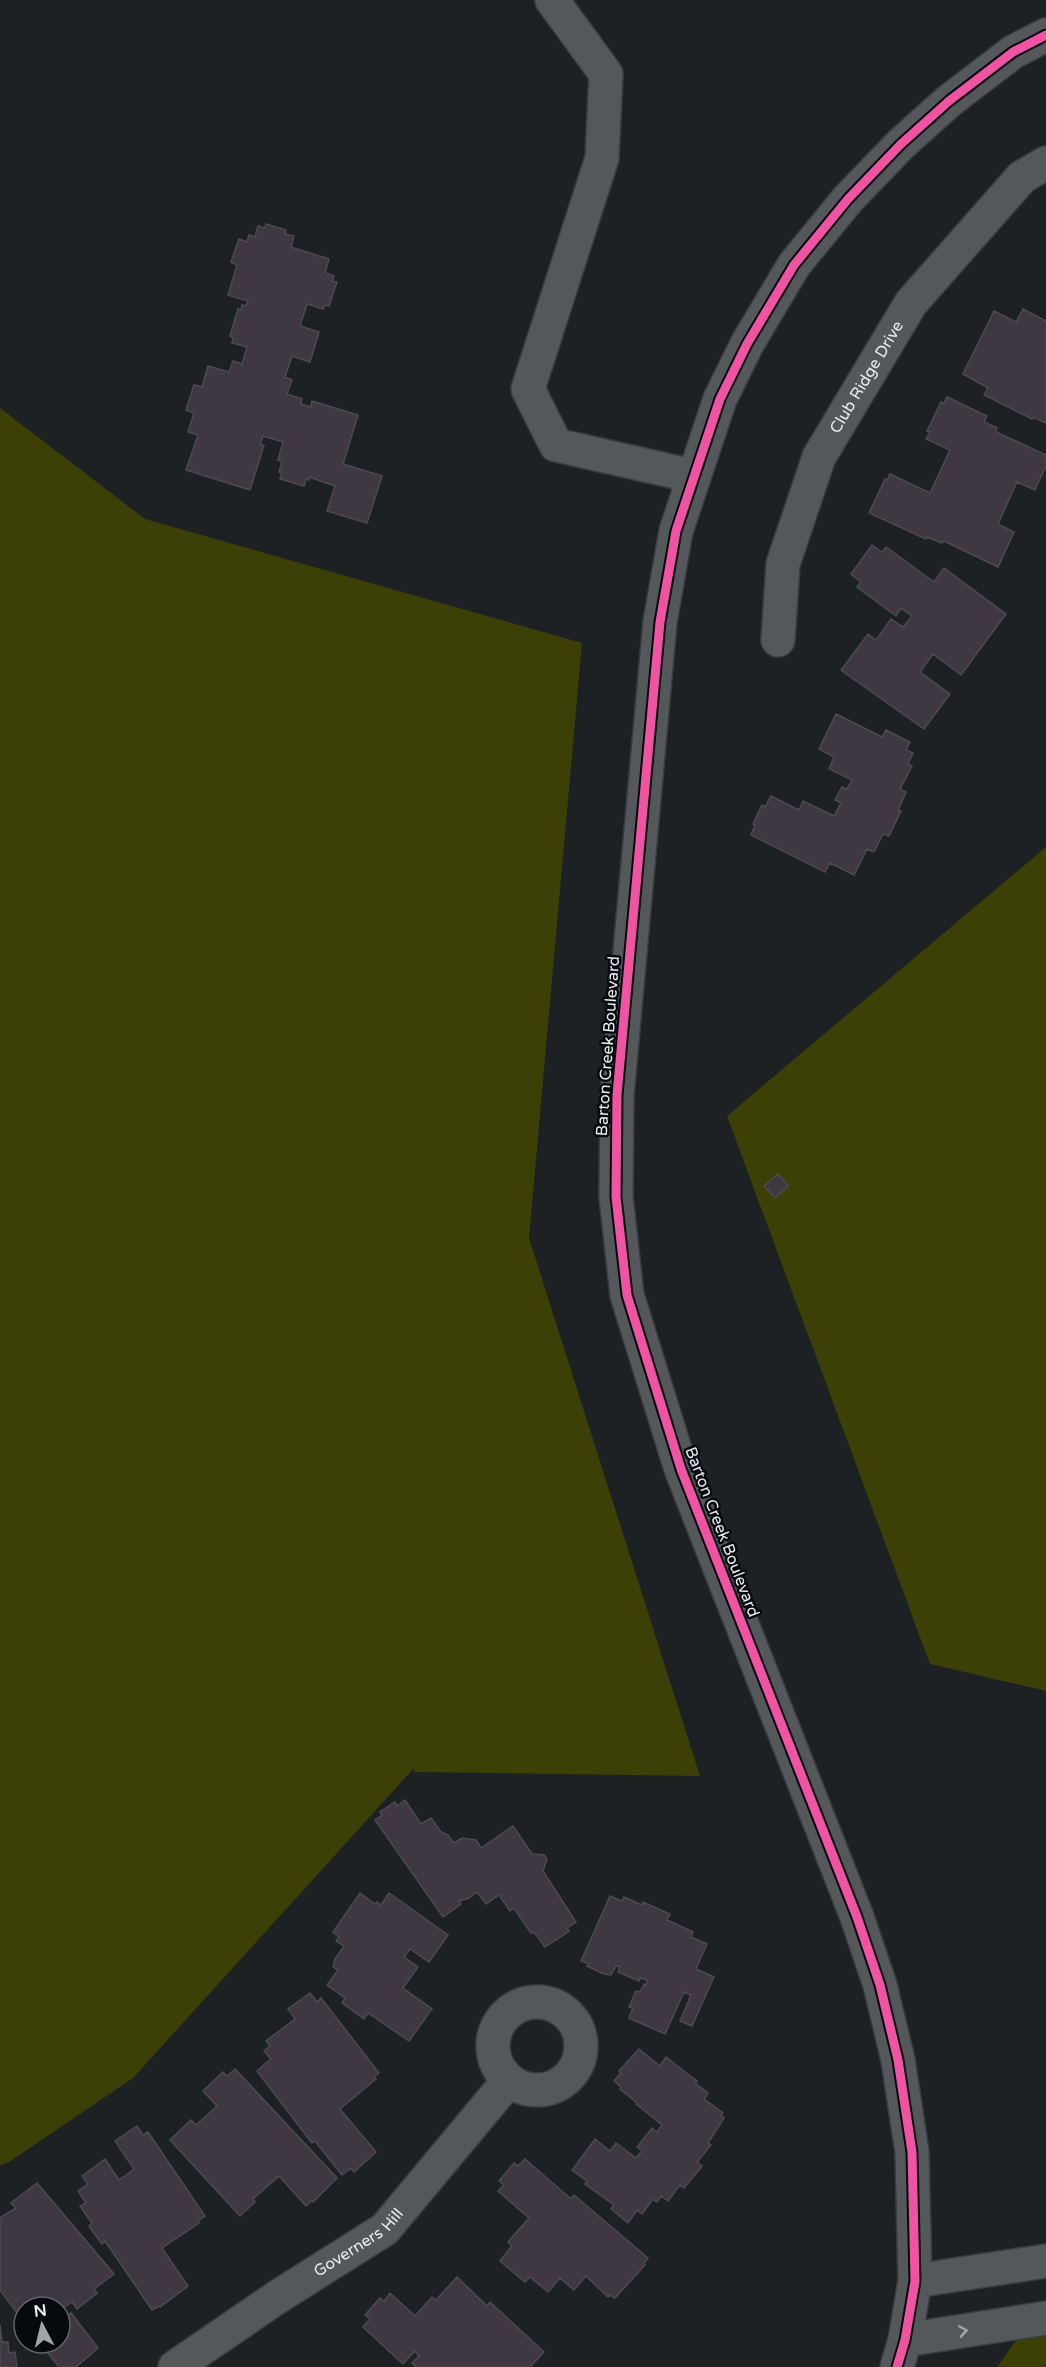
<svg xmlns="http://www.w3.org/2000/svg" width="1046" height="2367" viewBox="0 0 1046 2367" font-family="'Varela Round',sans-serif">
  <style>
    .green { fill: #3c4006 }
    .building { fill: #3f3741; stroke: #4c4b4e; stroke-width: 1.5 }
    .lines { fill: none; stroke-linecap: round; stroke-linejoin: round }
    .minor-casing { stroke: #393b3e; stroke-width: 36 }
    .tertiary-casing { stroke: #393b3e; stroke-width: 36 }
    .minor { stroke: #55585b; stroke-width: 33 }
    .tertiary { stroke: #55585b; stroke-width: 33 }
    .cycleway-casing { stroke: #070a0d; stroke-width: 13 }
    .cycleway { stroke: #f153a3; stroke-width: 9 }
    .oneway { stroke: #9fa2a6 }
    .labels { text-anchor: middle; dominant-baseline: central; stroke-width: 5; stroke-linejoin: round; paint-order: stroke }
    .street-label { font-size: 16px; fill: #e9edf2; stroke: #070a0d }
  </style>
  <rect width="100%" height="100%" fill="#1e2124"/>
  <path class="green" d="M 0,408 L 145,519 L 582,643 L 529,1238 L 700,1776 L 414,1772 L 414,1768 L 133,2078 L 9,2162 L 0,2165 Z
    M 1046,847 L 1046,1691 L 930,1664 L 727,1116 Z
    M 1046,2330 L 1046,2367 L 997,2367 L 1022,2332 Z"/>
  <path class="building" d="M 266,224 L 286,230 L 285,234 L 294,236 L 291,247 L 329,259 L 325,273 L 334,276 L 332,281 L 337,282 L 329,306 L 325,305 L 323,309 L 307,304 L 300,326 L 319,332 L 310,362 L 292,356 L 285,377 L 292,380 L 287,394 L 302,399 L 301,404 L 311,407 L 312,401 L 358,415 L 343,464 L 382,476 L 367,523 L 327,511 L 335,486 L 309,477 L 309,480 L 306,479 L 304,486 L 280,479 L 282,472 L 279,472 L 282,461 L 278,460 L 283,442 L 263,436 L 260,445 L 264,445 L 250,490 L 186,470 L 198,435 L 188,432 L 194,413 L 186,410 L 194,385 L 202,387 L 208,366 L 229,372 L 233,361 L 242,364 L 247,347 L 232,343 L 233,338 L 230,336 L 238,309 L 241,310 L 242,305 L 246,306 L 248,301 L 228,295 L 237,265 L 231,262 L 239,239 L 247,242 L 249,235 L 255,237 L 258,226 L 265,228 Z
    M 1023,309 L 1046,321 L 1046,423 L 1033,417 L 1032,419 L 984,395 L 988,388 L 963,374 L 994,311 L 1016,322 Z
    M 947,397 L 987,416 L 984,422 L 997,428 L 996,432 L 1046,455 L 1046,466 L 1035,490 L 1017,482 L 998,524 L 1014,532 L 998,567 L 944,541 L 942,543 L 927,537 L 926,539 L 869,513 L 885,479 L 887,480 L 890,474 L 930,493 L 950,450 L 926,439 L 930,432 L 927,431 L 941,402 L 944,403 Z
    M 872,545 L 882,552 L 886,547 L 934,582 L 944,568 L 1006,614 L 961,675 L 933,654 L 920,672 L 950,694 L 924,729 L 841,670 L 868,634 L 876,640 L 891,619 L 903,627 L 912,616 L 901,608 L 896,616 L 857,587 L 861,582 L 851,574 Z
    M 836,714 L 882,737 L 886,730 L 910,742 L 906,750 L 913,753 L 908,764 L 912,766 L 900,789 L 906,792 L 898,810 L 901,811 L 889,836 L 883,834 L 874,852 L 867,849 L 854,875 L 830,863 L 825,872 L 751,835 L 755,825 L 753,824 L 762,805 L 765,807 L 771,796 L 799,810 L 803,801 L 834,816 L 841,803 L 835,800 L 842,787 L 847,789 L 852,780 L 829,769 L 834,757 L 819,749 Z
    M 778,1174 L 788,1186 L 775,1198 L 764,1186 Z
    M 405,1800 L 421,1824 L 431,1818 L 441,1832 L 448,1835 L 454,1843 L 462,1838 L 476,1840 L 481,1848 L 513,1826 L 532,1854 L 544,1855 L 547,1859 L 543,1871 L 576,1922 L 567,1928 L 569,1931 L 545,1947 L 534,1932 L 531,1933 L 514,1908 L 510,1911 L 499,1895 L 486,1904 L 477,1892 L 469,1898 L 459,1901 L 461,1904 L 443,1917 L 375,1820 L 382,1815 L 380,1812 L 395,1802 L 397,1806 Z
    M 360,1893 L 375,1904 L 377,1902 L 381,1905 L 389,1893 L 448,1935 L 429,1962 L 410,1949 L 404,1957 L 418,1967 L 403,1988 L 432,2009 L 409,2041 L 368,2013 L 364,2019 L 342,2003 L 345,1998 L 327,1985 L 338,1970 L 333,1967 L 335,1959 L 344,1946 L 336,1941 L 339,1937 L 333,1932 Z
    M 610,1896 L 622,1901 L 624,1897 L 642,1905 L 643,1902 L 670,1914 L 667,1920 L 693,1932 L 691,1937 L 707,1944 L 696,1969 L 714,1977 L 692,2026 L 680,2021 L 691,1995 L 684,1992 L 665,2034 L 629,2018 L 633,2008 L 629,2007 L 636,1991 L 640,1992 L 644,1984 L 646,1985 L 648,1981 L 640,1977 L 639,1981 L 618,1972 L 620,1967 L 616,1966 L 611,1975 L 604,1974 L 587,1966 L 589,1964 L 581,1961 Z
    M 310,1993 L 317,2002 L 321,1998 L 379,2073 L 374,2077 L 376,2079 L 340,2109 L 376,2152 L 354,2172 L 351,2168 L 342,2175 L 315,2141 L 312,2143 L 257,2071 L 271,2059 L 264,2051 L 270,2046 L 266,2041 L 295,2019 L 288,2009 Z
    M 639,2049 L 660,2066 L 666,2057 L 697,2081 L 695,2083 L 708,2093 L 704,2099 L 723,2113 L 721,2116 L 724,2118 L 708,2143 L 711,2145 L 697,2162 L 702,2166 L 684,2188 L 680,2185 L 668,2201 L 661,2196 L 657,2202 L 653,2199 L 642,2214 L 637,2210 L 628,2223 L 611,2209 L 614,2205 L 585,2184 L 587,2181 L 572,2170 L 595,2139 L 610,2151 L 616,2143 L 636,2158 L 642,2151 L 637,2147 L 652,2128 L 657,2132 L 662,2125 L 636,2104 L 637,2103 L 620,2089 L 621,2087 L 614,2081 L 621,2073 L 619,2071 Z
    M 235,2069 L 337,2178 L 313,2202 L 311,2201 L 306,2206 L 279,2176 L 253,2199 L 255,2202 L 240,2216 L 170,2140 L 191,2120 L 196,2125 L 217,2106 L 203,2091 L 223,2072 L 227,2076 Z
    M 137,2126 L 143,2135 L 148,2132 L 205,2216 L 198,2221 L 199,2223 L 162,2248 L 188,2286 L 160,2307 L 159,2306 L 152,2310 L 105,2241 L 102,2244 L 89,2226 L 92,2223 L 80,2206 L 86,2203 L 78,2191 L 88,2184 L 82,2176 L 105,2159 L 119,2180 L 134,2169 L 115,2141 Z
    M 525,2159 L 571,2199 L 574,2195 L 648,2258 L 644,2263 L 645,2265 L 615,2298 L 610,2295 L 608,2297 L 586,2276 L 574,2290 L 560,2278 L 548,2292 L 530,2277 L 525,2282 L 500,2261 L 512,2246 L 508,2242 L 529,2218 L 498,2191 L 504,2185 L 499,2181 L 514,2163 L 518,2166 Z
    M 37,2183 L 114,2274 L 94,2289 L 97,2293 L 77,2309 L 72,2302 L 63,2308 L 68,2316 L 71,2313 L 98,2348 L 76,2367 L 59,2367 L 40,2343 L 60,2343 L 60,2307 L 24,2307 L 24,2322 L 0,2290 L 0,2218 L 16,2208 L 11,2203 Z
    M 457,2277 L 487,2306 L 490,2302 L 544,2352 L 530,2367 L 416,2367 L 412,2363 L 419,2356 L 415,2351 L 403,2364 L 363,2327 L 370,2319 L 365,2315 L 380,2298 L 384,2301 L 390,2293 L 415,2316 L 432,2297 L 436,2300 Z
    M 0,2325 L 2,2342 L 8,2342 L 9,2353 L 15,2352 L 17,2367 L 0,2367 Z"/>
  <g class="lines">
    <g class="minor-casing">
      <g id="minor">
        <path d="M 552,0 L 606,74 L 602,158 L 528,389 L 556,445 L 693,476"/>
        <path id="s1" d="M 778,640 L 783,564 L 819,457 L 911,303 L 1022,177 L 1046,163"/>
        <circle cx="537" cy="2046" r="44"/>
        <path d="M 915,2281 L 1046,2261"/>
        <path d="M 905,2340 L 1046,2318"/>
        <path id="s2" d="M 175,2367 L 276,2298 L 385,2229 L 509,2080"/>
      </g>
    </g>
    <g class="tertiary-casing">
      <path id="tertiary" d="M 897,2367 L 905,2340 L 915,2281 L 912,2152 L 898,2060 L 880,1985 L 857,1917 L 681,1469 L 627,1295 L 616,1197 L 617,1095 L 660,622 L 676,531 L 720,399 L 747,344 L 794,265 L 848,199 L 901,144 L 949,101 L 1013,52 L 1046,35"/>
    </g>
    <use href="#minor" class="minor"/>
    <use href="#tertiary" class="tertiary"/>
    <g class="cycleway-casing">
      <path id="cycleway" d="M 897,2367 L 905,2340 L 915,2281 L 912,2152 L 898,2060 L 880,1985 L 857,1917 L 681,1469 L 627,1295 L 616,1197 L 617,1095 L 660,622 L 676,531 L 720,399 L 747,344 L 794,265 L 848,199 L 901,144 L 949,101 L 1013,52 L 1046,35"/>
    </g>
    <use href="#cycleway" class="cycleway"/>
  </g>
  <defs><path id="oneway-chevron" d="M-2-3.5L2.5 0L-2 3.5" fill="none" stroke-width="1.6" stroke-linecap="round" stroke-linejoin="round" transform="scale(1.5)"/></defs>
  <use class="oneway" href="#oneway-chevron" transform="translate(963 2331) rotate(-9)"/>
  <g class="labels">
    <g class="street-label">
      <text stroke="none"><textPath href="#s1" startOffset="282">Club Ridge Drive</textPath></text>
      <text transform="translate(608 1046) rotate(-86)">Barton Creek Boulevard</text>
      <text transform="translate(722 1532) rotate(69)">Barton Creek Boulevard</text>
      <text stroke="none"><textPath href="#s2" startOffset="222">Governers Hill</textPath></text>
    </g>
  </g>
  <g transform="translate(42 2325) rotate(353)"><circle r="28" fill="#070a0d" stroke="#616569" stroke-width="1.5"/>
  <path d="M0-4.5L10 22L0 15L-10 22Z" fill="#a2a6aa"/>
  <text y="-9" font-size="16" font-weight="bold" text-anchor="middle" fill="#e9edf2">N</text>
  </g>
</svg>
